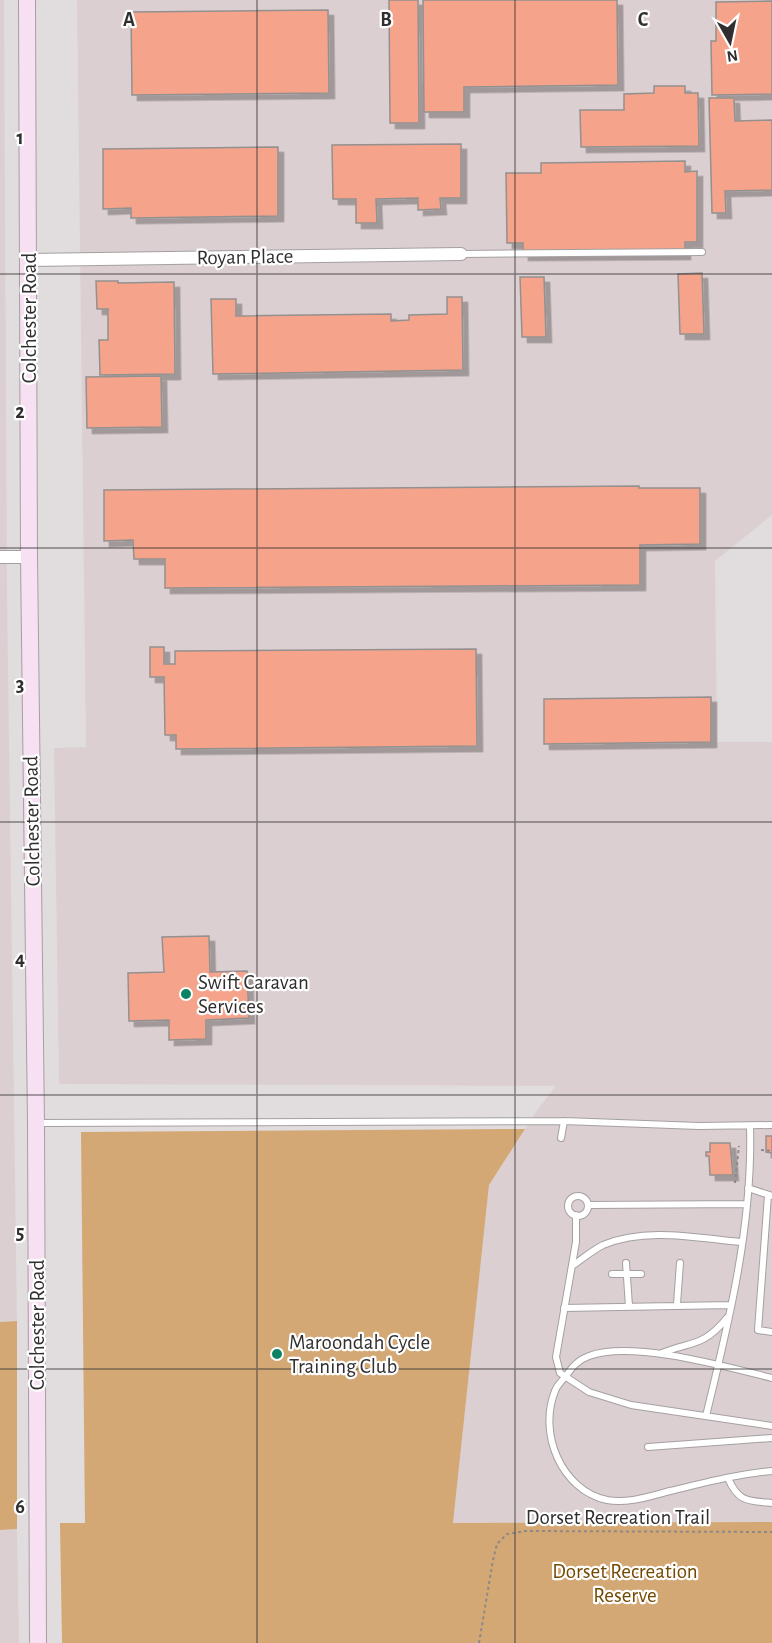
<svg xmlns="http://www.w3.org/2000/svg" width="772" height="1643" viewBox="0 0 772 1643" font-family="'Alegreya Sans',sans-serif">
  <style>
    .built { fill: #dccfd1 }
    .green { fill: #d3a875 }
    .building { fill: #f5a48b; stroke: #94908f; stroke-width: 1.5; filter: url(#shadow) }
    .lines { fill: none; stroke-linecap: round; stroke-linejoin: round }
    .service-casing { stroke: #a4a0a1; stroke-width: 8 }
    .minor-casing { stroke: #a4a0a1; stroke-width: 14 }
    .secondary-casing { stroke: #a4a0a1; stroke-width: 18 }
    .path { stroke: #8c8989; stroke-width: 2; stroke-dasharray: 3 3; stroke-linecap: butt }
    .service { stroke: #fff; stroke-width: 6 }
    .minor { stroke: #fff; stroke-width: 12 }
    .secondary { stroke: #f7e0f2; stroke-width: 16 }
    .grid { fill: none; stroke: #302e2e; stroke-width: 1.5; stroke-opacity: 0.55 }
    .poi-dot { fill: #0c8464; stroke: #fff; stroke-width: 2 }
    .labels { text-anchor: middle; dominant-baseline: central; stroke-width: 4.5; stroke-linejoin: round; paint-order: stroke }
    .street-label { font-size: 21px; fill: #302e2e; stroke: #fff }
    .poi-label { font-size: 21px; fill: #302e2e; stroke: #fff; text-anchor: start }
    .park-label { font-size: 21px; fill: #744901; stroke: #fff }
    .grid-label { font-size: 20px; text-anchor: middle; font-weight: bold; fill: #302e2e; stroke: #fff; stroke-width: 4.5; stroke-linejoin: round; paint-order: stroke }
  </style>
  <defs>
    <filter id="shadow"><feDropShadow dx="5.5" dy="5.5" stdDeviation="0" flood-color="#0004"/></filter>
  </defs>
  <rect width="100%" height="100%" fill="#e1ddde"/>
  <path class="built" d="M 0,0 L 4,0 L 7,596 L 17,1321 L 0,1322 Z
    M 77,0 L 772,0 L 772,515 L 715,561 L 717,742 L 772,742 L 772,1522 L 453,1523 L 489,1185 L 538,1109 L 556,1086 L 59,1084 L 54,748 L 86,747 Z
    M 17,1529 L 19,1643 L 0,1643 L 0,1530 Z"/>
  <path class="green" d="M 525,1129 L 489,1185 L 453,1523 L 772,1522 L 772,1643 L 62,1643 L 60,1523 L 85,1523 L 81,1132 Z
    M 17,1321 L 17,1529 L 0,1530 L 0,1322 Z"/>
  <path class="building" d="M 389,0 L 418,0 L 419,123 L 390,123 Z
    M 423,0 L 617,0 L 618,85 L 464,87 L 464,112 L 424,112 Z
    M 772,1 L 772,94 L 712,95 L 711,41 L 716,41 L 716,2 Z
    M 328,10 L 329,93 L 132,95 L 131,12 Z
    M 654,86 L 685,86 L 685,93 L 698,93 L 699,146 L 581,147 L 580,110 L 624,110 L 624,94 L 654,93 Z
    M 709,98 L 734,98 L 735,121 L 772,120 L 772,190 L 725,191 L 726,213 L 712,213 Z
    M 461,144 L 461,198 L 440,198 L 441,209 L 418,210 L 418,198 L 376,199 L 377,223 L 356,223 L 356,199 L 333,199 L 332,145 Z
    M 278,147 L 278,216 L 131,218 L 131,208 L 103,209 L 103,149 Z
    M 685,161 L 685,172 L 697,171 L 697,242 L 685,242 L 685,254 L 523,255 L 523,243 L 507,243 L 506,173 L 541,173 L 541,163 Z
    M 702,273 L 704,334 L 680,334 L 678,274 Z
    M 520,277 L 544,277 L 546,337 L 522,337 Z
    M 96,281 L 118,281 L 118,283 L 174,282 L 175,374 L 100,375 L 99,340 L 108,340 L 108,309 L 97,309 Z
    M 447,297 L 462,297 L 463,370 L 213,374 L 211,299 L 236,299 L 236,316 L 391,314 L 391,321 L 409,320 L 409,315 L 447,314 Z
    M 161,376 L 162,427 L 87,428 L 86,377 Z
    M 639,486 L 639,488 L 700,488 L 700,544 L 640,545 L 640,585 L 165,588 L 165,559 L 134,559 L 133,540 L 104,541 L 104,490 Z
    M 150,647 L 164,647 L 164,664 L 175,664 L 175,651 L 476,649 L 477,746 L 176,749 L 176,735 L 165,735 L 164,677 L 150,677 Z
    M 711,697 L 711,742 L 544,744 L 544,699 Z
    M 209,936 L 210,972 L 247,971 L 249,1018 L 206,1020 L 206,1039 L 169,1040 L 169,1020 L 129,1021 L 128,973 L 164,972 L 162,937 Z
    M 766,1136 L 772,1136 L 772,1153 L 766,1152 Z
    M 710,1143 L 730,1143 L 733,1175 L 710,1175 L 709,1156 L 706,1156 L 706,1152 L 710,1152 Z"/>
  <g class="lines">
    <g class="service-casing">
      <path id="service" d="M 461,254 L 702,252
        M 36,1123 L 564,1121 L 699,1126 L 772,1125
        M 561,1138 L 564,1121
        M 748,1188 L 772,1196
        M 768,1195 L 758,1330 L 772,1332
        M568 1206a10 10 0 1 1 20 0a10 10 0 1 1-20 0Z
        M 588,1205 L 746,1204
        M 576,1215 L 576,1242 L 556,1357 L 560,1373 L 589,1392 L 631,1405 L 772,1426
        M 626,1263 L 629,1306
        M 572,1266 C 582,1259 593,1250 603,1245 C 646,1227 696,1238 741,1242
        M 612,1274 L 641,1274
        M 677,1304 L 680,1263
        M 564,1308 L 731,1305
        M 662,1353 C 693,1341 703,1347 727,1318
        M 772,1378 C 727,1367 632,1340 589,1356 C 578,1360 572,1367 566,1376 C 562,1381 557,1385 555,1391 C 538,1433 561,1490 607,1500 C 628,1504 650,1496 670,1491 C 704,1483 737,1474 772,1471
        M 706,1416 C 729,1322 753,1223 750,1126
        M 648,1447 L 772,1438
        M 728,1478 C 738,1502 748,1501 772,1503"/>
    </g>
    <g class="minor-casing">
      <path id="minor" d="M 29,260 L 461,254
        M 0,557 L 29,557"/>
    </g>
    <g class="secondary-casing">
      <path id="secondary" d="M 27,0 L 29,557 L 36,1123 L 38,1643"/>
    </g>
    <path class="path" d="M 761,1150 L 772,1151
      M 735,1183 L 739,1146
      M 479,1643 L 493,1560 L 497,1544 L 507,1534 L 525,1531 L 772,1532"/>
    <use href="#service" class="service"/>
    <use href="#minor" class="minor"/>
    <use href="#secondary" class="secondary"/>
  </g>
  <path class="grid" d="M 257,0 L 257,1643M 515,0 L 515,1643M 0,274 L 772,274M 0,548 L 772,548M 0,822 L 772,822M 0,1095 L 772,1095M 0,1369 L 772,1369"/>
  <g class="poi-dot">
    <circle cx="186" cy="994" r="6"/>
    <circle cx="277" cy="1354" r="6"/>
  </g>
  <g class="labels">
    <g class="street-label">
      <text transform="translate(245 257) rotate(-1)">Royan Place</text>
      <text transform="translate(29 318) rotate(-90)">Colchester Road</text>
      <text transform="translate(32 821) rotate(-91)">Colchester Road</text>
      <text transform="translate(37 1325) rotate(-90)">Colchester Road</text>
      <text x="618" y="1517">Dorset Recreation Trail</text>
    </g>
    <g class="poi-label">
      <text x="198" y="982">Swift Caravan<tspan x="198" dy="24">Services</tspan></text>
      <text x="289" y="1342">Maroondah Cycle<tspan x="289" dy="24">Training Club</tspan></text>
    </g>
    <g class="park-label">
      <text x="625" y="1571">Dorset Recreation<tspan x="625" dy="24">Reserve</tspan></text>
    </g>
  </g>
  <g class="grid-label">
    <text x="129" y="26">A</text>
    <text x="386" y="26">B</text>
    <text x="643" y="26">C</text>
    <text x="20" y="144">1</text>
    <text x="20" y="418">2</text>
    <text x="20" y="691">3</text>
    <text x="20" y="965">4</text>
    <text x="20" y="1239">5</text>
    <text x="20" y="1513">6</text>
  </g>
  <g transform="translate(730 42) rotate(171)" stroke="#ffffff" stroke-width="4.5" paint-order="stroke">
  <path d="M0-4.5L10 22L0 15L-10 22Z" fill="#302e2e"/>
  <text y="-9" font-size="16" font-weight="bold" text-anchor="middle" fill="#302e2e">N</text>
  </g>
</svg>
